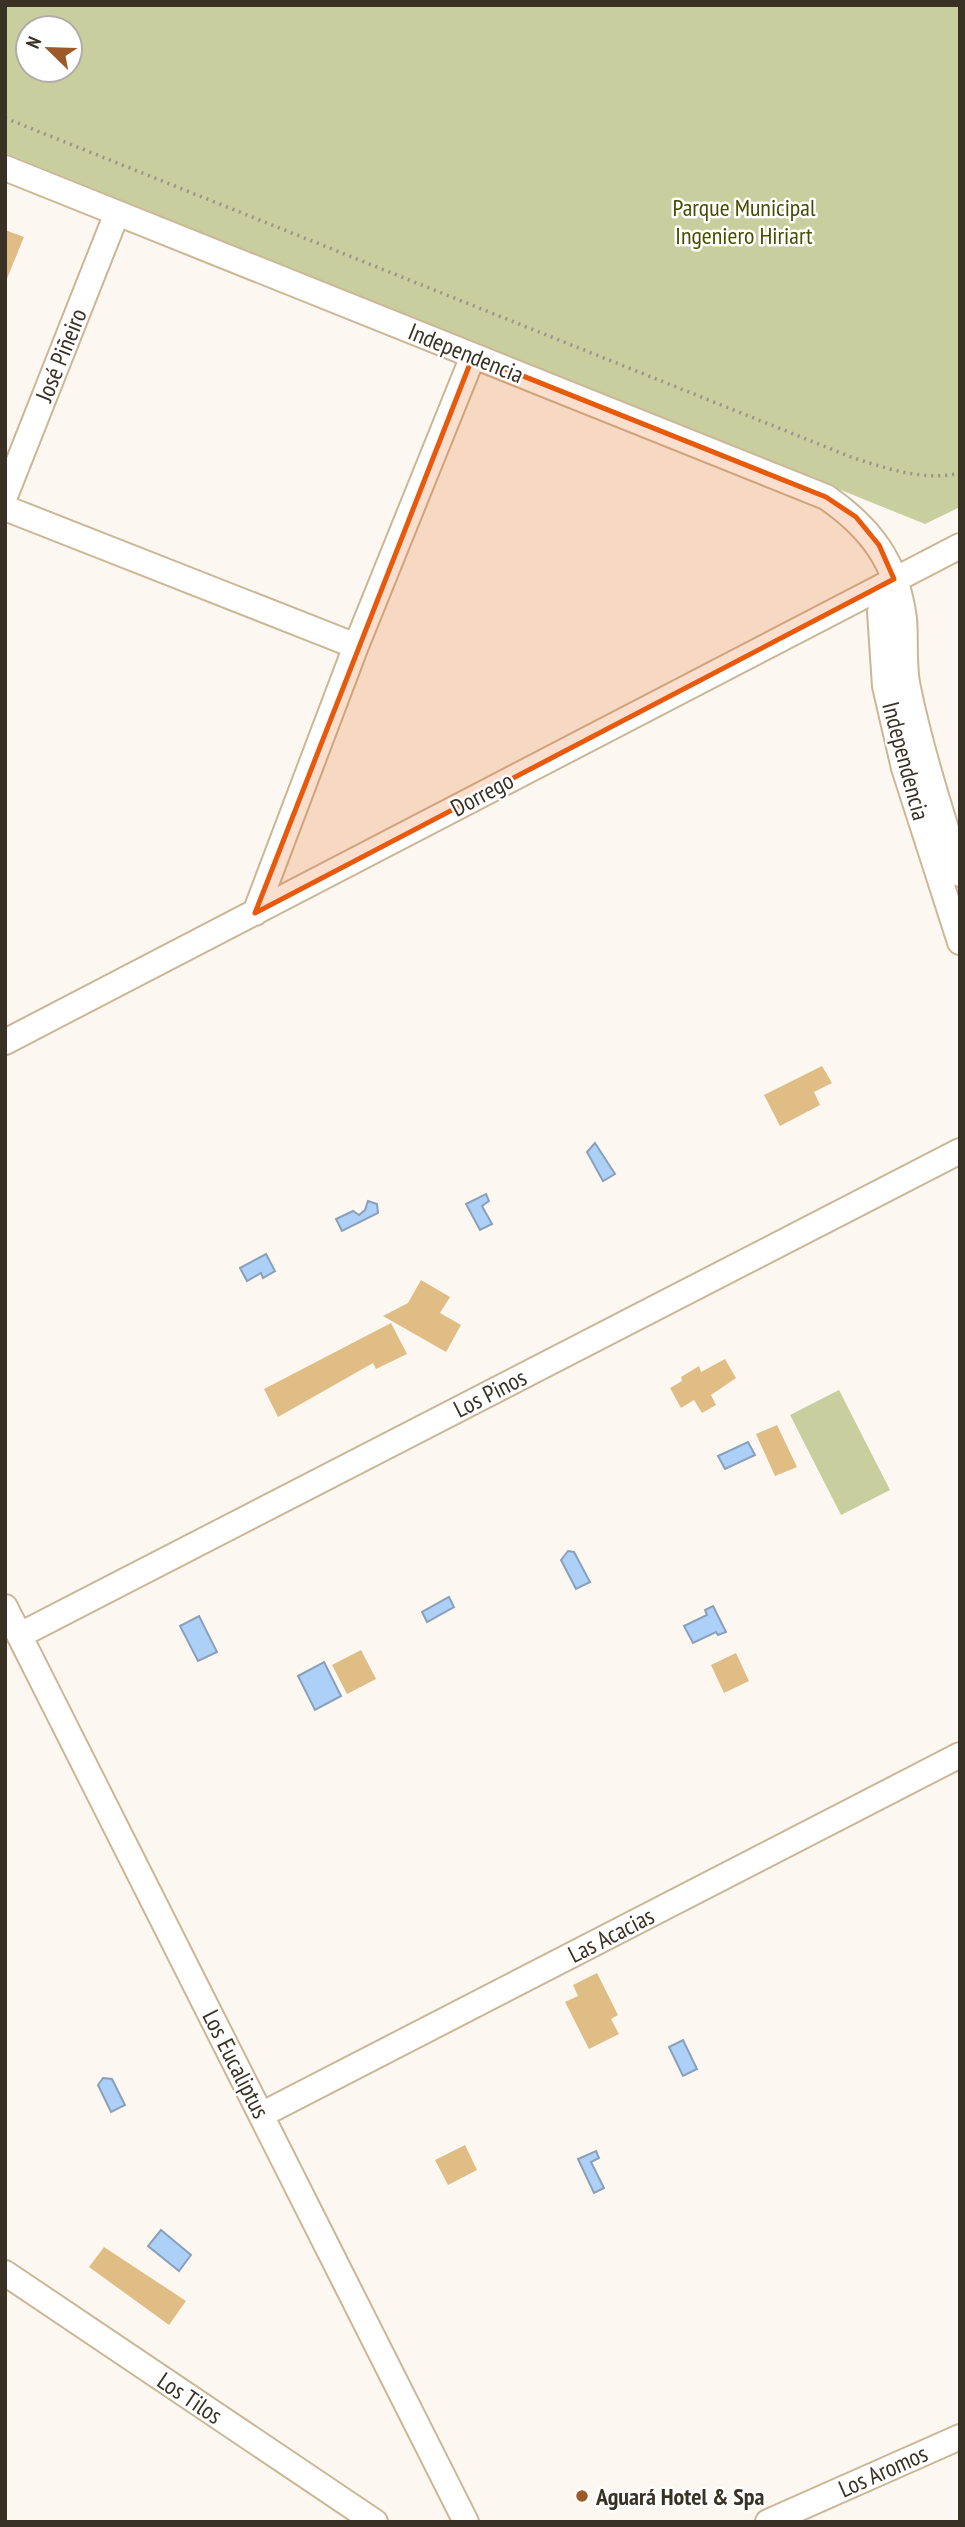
<svg xmlns="http://www.w3.org/2000/svg" width="965" height="2527" viewBox="0 0 965 2527" font-family="'PT Sans Narrow',sans-serif">
  <style>
    .green { fill: #c9ce9e; fill-rule: evenodd }
    .water { fill: #add0f8; stroke: #8aa0b8; stroke-width: 2 }
    .building { fill: #e0bd84 }
    .lines { fill: none; stroke-linecap: round; stroke-linejoin: round }
    .minor-casing { stroke: #cbb696; stroke-width: 28 }
    .path { stroke: #9a948a; stroke-width: 3.5; stroke-dasharray: 2 5; stroke-linecap: butt }
    .minor { stroke: #fff; stroke-width: 24 }
    .marked { fill: #e8590c; fill-opacity: 0.2; stroke: #e8590c; stroke-width: 5; stroke-linejoin: round }
    .poi-dot { fill: #9c5a28; stroke: #fff; stroke-width: 2.5 }
    .labels { text-anchor: middle; dominant-baseline: central; stroke-width: 5; stroke-linejoin: round; paint-order: stroke }
    .park-label { font-size: 24px; fill: #484c00; stroke: #fff }
    .street-label { font-size: 24px; fill: #393124; stroke: #fff }
    .poi-label { font-size: 24px; font-weight: bold; fill: #393124; stroke: #fff; text-anchor: start }
  </style>
  <rect width="100%" height="100%" fill="#fcf8f1"/>
  <path class="green" d="M 5,5 L 960,5 L 960,507 L 925,524 L 5,153 ZM 28,28 L 70,28 L 70,70 L 28,70 Z
    M 839,1390 L 890,1490 L 841,1515 L 790,1415 Z"/>
  <path class="water" d="M 595,1143 L 615,1174 L 603,1181 L 587,1152 Z
    M 486,1194 L 489,1201 L 482,1206 L 492,1224 L 480,1230 L 466,1204 Z
    M 368,1201 L 377,1204 L 378,1213 L 342,1231 L 336,1219 L 353,1211 L 359,1215 L 365,1210 Z
    M 266,1254 L 275,1271 L 263,1278 L 261,1273 L 247,1281 L 240,1268 Z
    M 748,1442 L 755,1455 L 725,1469 L 718,1456 Z
    M 568,1551 L 574,1552 L 590,1582 L 576,1589 L 561,1560 Z
    M 449,1597 L 454,1607 L 427,1622 L 422,1612 Z
    M 713,1606 L 726,1632 L 718,1635 L 716,1632 L 693,1643 L 684,1626 L 707,1615 L 705,1610 Z
    M 199,1616 L 217,1652 L 198,1661 L 180,1626 Z
    M 324,1662 L 341,1696 L 315,1710 L 298,1676 Z
    M 683,2040 L 697,2069 L 683,2076 L 669,2047 Z
    M 103,2078 L 112,2079 L 125,2105 L 111,2112 L 98,2085 Z
    M 596,2151 L 599,2158 L 591,2162 L 604,2188 L 594,2193 L 578,2159 Z
    M 161,2230 L 191,2255 L 179,2271 L 148,2246 Z"/>
  <path class="building" d="M 5,230 L 24,237 L 6,281 L 5,281 Z
    M 822,1066 L 832,1083 L 814,1092 L 820,1105 L 780,1126 L 764,1095 Z
    M 421,1280 L 450,1297 L 440,1313 L 461,1325 L 446,1352 L 383,1316 L 408,1303 Z
    M 391,1323 L 407,1354 L 376,1369 L 373,1363 L 278,1417 L 264,1389 Z
    M 725,1359 L 736,1378 L 711,1395 L 716,1405 L 702,1413 L 694,1400 L 681,1408 L 670,1388 L 682,1381 L 681,1377 L 699,1366 L 701,1372 Z
    M 777,1425 L 797,1467 L 775,1476 L 756,1434 Z
    M 361,1650 L 376,1679 L 347,1694 L 332,1665 Z
    M 736,1653 L 749,1681 L 724,1693 L 711,1665 Z
    M 597,1973 L 618,2015 L 611,2019 L 619,2034 L 589,2049 L 565,2002 L 578,1996 L 573,1985 Z
    M 465,2145 L 477,2170 L 448,2185 L 435,2160 Z
    M 104,2247 L 186,2301 L 169,2325 L 89,2267 Z"/>
  <g class="lines">
    <g class="minor-casing">
      <path id="minor" d="M 5,168 L 826,497 C 871,528 897,563 904,619 C 906,642 903,666 908,688 C 921,751 941,812 960,874
        M 5,496 L 117,213
        M 5,508 L 356,646
        M 894,579 L 880,612 L 885,686 L 904,768 L 960,942
        M 255,913 L 356,646 L 473,356
        M 5,1042 L 960,546
        M 5,1607 L 466,2522
        M 20,1635 L 960,1151
        M 261,2115 L 960,1755
        M 5,2273 L 375,2522
        M 768,2522 L 960,2437"/>
    </g>
    <path class="path" d="M 5,118 L 851,457 C 885,468 924,482 960,473"/>
    <use href="#minor" class="minor"/>
  </g>
  <path class="marked" d="M 473,356 L 826,497 L 856,517 L 879,545 L 894,579 L 255,913 Z"/>
  <circle class="poi-dot" cx="582" cy="2496" r="7"/>
  <g class="labels">
    <g class="park-label">
      <text x="744" y="207">Parque Municipal<tspan x="744" dy="28">Ingeniero Hiriart</tspan></text>
    </g>
    <g class="street-label">
      <text transform="translate(466 353) rotate(22)">Independencia</text>
      <text transform="translate(61 355) rotate(-68)">José Piñeiro</text>
      <text transform="translate(906 761) rotate(75)">Independencia</text>
      <text transform="translate(482 794) rotate(-28)">Dorrego</text>
      <text transform="translate(490 1393) rotate(-27)">Los Pinos</text>
      <text transform="translate(611 1935) rotate(-27)">Las Acacias</text>
      <text transform="translate(236 2064) rotate(63)">Los Eucaliptus</text>
      <text transform="translate(190 2398) rotate(34)">Los Tilos</text>
      <text transform="translate(883 2471) rotate(-24)">Los Aromos</text>
    </g>
    <g class="poi-label">
      <text x="596" y="2496">Aguará Hotel &amp; Spa</text>
    </g>
  </g>
  <rect width="965" height="2527" fill="none" stroke="#393124" stroke-width="14"/>
  <g transform="translate(49 49) rotate(293)"><circle r="33" fill="#ffffff" stroke="#b0ada7" stroke-width="2"/>
  <path d="M0-5L12 26L0 18L-12 26Z" fill="#9c5a28"/>
  <text y="-10" font-size="19" font-weight="bold" text-anchor="middle" fill="#393124">N</text>
  </g>
</svg>
